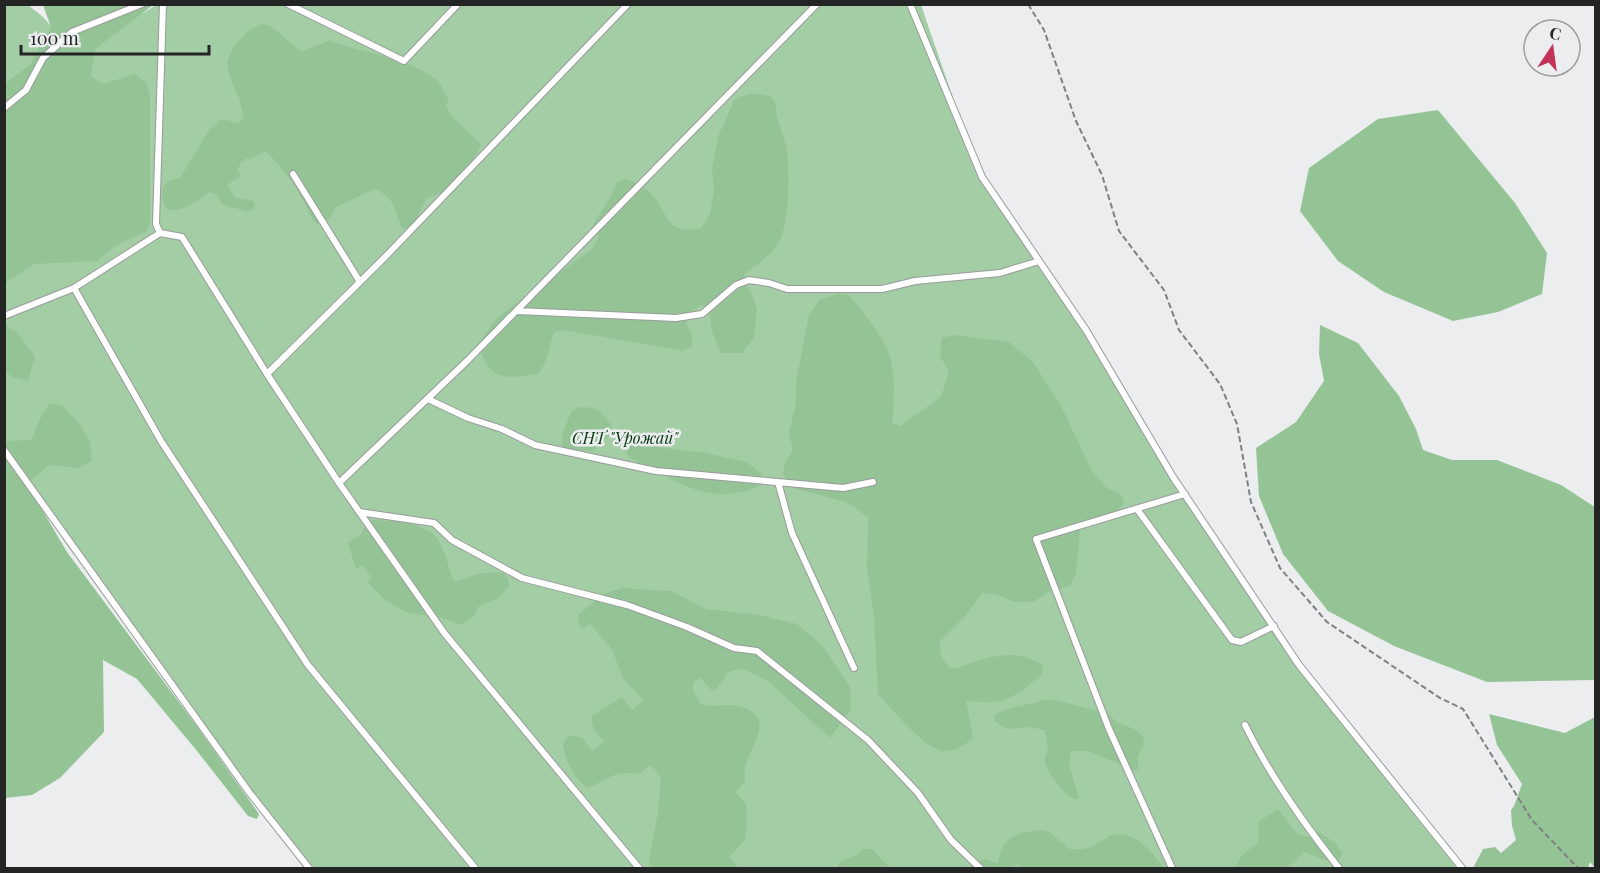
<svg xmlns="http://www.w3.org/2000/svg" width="1600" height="873" viewBox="0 0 1600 873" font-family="'Playfair Display',serif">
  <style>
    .green { fill: #a3cda4 }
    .forest { fill: #94c496 }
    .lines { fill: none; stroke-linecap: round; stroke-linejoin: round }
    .lane-casing { stroke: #999a9c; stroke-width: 8 }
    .path { stroke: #7f8081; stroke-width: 2; stroke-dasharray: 6 3; stroke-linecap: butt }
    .lane { stroke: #fff; stroke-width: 6 }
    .labels { text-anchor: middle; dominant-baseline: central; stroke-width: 5; stroke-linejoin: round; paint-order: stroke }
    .park-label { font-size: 16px; font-style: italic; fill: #02390c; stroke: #ecedef }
  </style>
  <rect width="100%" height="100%" fill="#ecedef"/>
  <path class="green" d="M 158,4 L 921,5 L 974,159 L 1135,412 L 1285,643 L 1464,868 L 306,868 L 64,541 L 5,439 L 4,5 L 28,5 L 43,17 L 64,41 L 143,13 Z"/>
  <path class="forest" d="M 43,5 L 153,5 L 95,49 L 91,76 L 103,84 L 135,74 L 147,84 L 150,96 L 150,223 L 147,231 L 116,246 L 97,261 L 34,264 L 5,283 L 5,83 L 30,65 L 51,27 Z
    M 262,24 C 281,27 287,45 302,51 L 329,41 C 357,51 422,61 440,84 C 443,89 446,95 449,100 L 446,105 L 451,116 L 481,144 C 476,159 455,185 441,193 C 436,195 431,196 427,198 L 416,220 L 407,228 L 402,228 C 395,209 394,197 375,189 L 336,207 L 329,219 L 317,224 C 308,214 305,203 298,191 C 289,176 278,163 265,151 L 251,159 L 247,158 L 240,164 L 238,170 L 241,176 L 227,185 L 235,198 L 251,200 L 255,203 L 254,209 L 249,212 L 221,204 C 220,196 216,194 209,192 C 200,199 182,212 171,210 C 162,209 160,192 164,186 C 167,180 174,179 180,178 L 209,130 L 221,119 L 239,123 L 244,116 C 241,109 241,100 237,93 C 227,70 221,62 239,41 C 246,32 251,28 262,24 Z
    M 751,94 C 758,94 768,94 773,99 C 777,104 776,112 777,117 C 780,129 786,141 787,153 C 790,174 789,223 779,242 C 774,253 755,266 745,273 L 743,282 L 751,292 L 757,309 L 754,338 L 742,353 L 721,353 L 712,332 L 709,309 L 701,305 L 690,313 L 686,324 L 692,335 L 692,346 L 683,351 L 564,330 L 554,332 C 549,346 548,361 539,373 C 506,380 486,381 479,343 L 498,317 L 591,250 L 599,237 L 593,226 C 600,210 612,199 617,182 L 625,179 C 636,182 647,188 654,197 C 669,217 669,236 701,228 L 710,214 L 714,190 L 712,168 L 719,134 L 734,101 L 739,97 Z
    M 1438,110 L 1515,203 L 1547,253 L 1542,294 L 1498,312 L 1453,321 L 1384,292 L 1338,261 L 1300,211 L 1309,168 L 1378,119 Z
    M 838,294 L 848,295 C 860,306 886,341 890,357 C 896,379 894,401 892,423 L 900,426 L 941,397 L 949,372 L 940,356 L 942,338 L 954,335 L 1009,342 L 1033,362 L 1061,406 L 1093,473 L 1106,487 L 1122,496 L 1124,504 L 1115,513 L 1093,519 L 1080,530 L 1076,573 L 1070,586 L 1048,592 L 1033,602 L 1015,602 L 997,595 L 982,593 L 966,615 L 940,641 L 941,656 L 949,668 C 961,669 966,664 977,661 C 1000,654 1021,651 1042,665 L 1043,673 C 1027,688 1012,701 990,702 C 982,703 974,701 966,701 L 973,738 C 965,745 956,751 944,751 C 925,750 891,708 878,694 L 874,616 L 867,568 L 868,518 L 852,505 L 842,501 L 793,488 L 783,474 L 785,462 L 793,451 L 789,433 L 796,403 L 796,382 L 809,315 L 820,299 Z
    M 5,324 L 17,333 L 35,356 L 28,381 L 12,377 L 5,370 Z
    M 1320,325 L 1358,343 L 1399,396 L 1416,429 L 1423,450 L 1452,460 L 1497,460 L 1561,485 L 1595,507 L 1595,680 L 1487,682 L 1394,646 L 1328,611 L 1283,554 L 1259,496 L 1256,448 L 1296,422 L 1324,381 L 1319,354 Z
    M 50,403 L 62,405 L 81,426 L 90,442 L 92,460 L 79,468 L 49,465 L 27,484 L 67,552 L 196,725 L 259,814 L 257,819 L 248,816 L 197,751 L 137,679 L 103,660 L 104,732 L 60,778 L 32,795 L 5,798 L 4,441 L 31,440 L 42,415 Z
    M 579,407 C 598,407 601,411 611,425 L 609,436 L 592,451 L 567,449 L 562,445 L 563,433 L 571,412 Z
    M 632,444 L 705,453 L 746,462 L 761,473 L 765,483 C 713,511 676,480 630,458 L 626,452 Z
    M 373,520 C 392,521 422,522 436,537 C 444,546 449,570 454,581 C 462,582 466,577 474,575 C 484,572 494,572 505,573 L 510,584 L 500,597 L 478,607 L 474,616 L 461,625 L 442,618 L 405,612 L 384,599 L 367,582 L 372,578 L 362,565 L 356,569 L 348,543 L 361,534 L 367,522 Z
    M 622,588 L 671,591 L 706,609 L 759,615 L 797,624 L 822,645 L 850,687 L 851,709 L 830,738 L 768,681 L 741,668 L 726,673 L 723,681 L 713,692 L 701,678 L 693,682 L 693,691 L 701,704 C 715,708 729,702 743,707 C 777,720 749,747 745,767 C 744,772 745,777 745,782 L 735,792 L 746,804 L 747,825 L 745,840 L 729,857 L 739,868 L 652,868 L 649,861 L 658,812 L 661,777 L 651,765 L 639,774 C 615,769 608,780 588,788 C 573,778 566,762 563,744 L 569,735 L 582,738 L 593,751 L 604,741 C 597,733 590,727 592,716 L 622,697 L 632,710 L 644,700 L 623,679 L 612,649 L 590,624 L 584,629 L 579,626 L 578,615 L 603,594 Z
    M 1043,700 L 1055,700 L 1106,713 L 1117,722 L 1134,729 L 1143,736 L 1144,746 C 1137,754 1136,759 1139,769 L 1133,770 L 1088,751 L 1071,751 L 1069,765 L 1079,798 L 1075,800 L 1065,793 L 1049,773 L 1044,760 L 1048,748 L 1045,730 L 1029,727 L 1007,729 L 994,721 L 995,715 C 1009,706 1027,706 1043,700 Z
    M 1489,714 L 1565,733 L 1595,717 L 1595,868 L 1590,862 L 1588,868 L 1473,868 L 1483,849 L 1495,847 L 1501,853 L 1516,840 L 1512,826 L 1511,810 L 1514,806 L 1522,784 L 1497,745 Z
    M 1278,809 L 1298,835 L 1309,837 L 1319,832 L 1335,843 L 1343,853 L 1338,861 L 1330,862 L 1304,852 L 1287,868 L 1235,868 L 1241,856 L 1259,842 L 1258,822 Z
    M 1040,830 L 1050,832 L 1069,849 C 1080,850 1090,849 1100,842 C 1104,840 1108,836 1112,835 C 1136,830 1152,853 1164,868 L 1022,868 L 1017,865 L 1008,868 L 968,868 L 984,859 L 998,863 C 1005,834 1013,835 1040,830 Z
    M 862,849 L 872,849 L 890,868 L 837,868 L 841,861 L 856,855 Z"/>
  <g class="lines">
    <g class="lane-casing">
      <path id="lane" d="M 288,4 L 404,61 L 458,4
        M 910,4 L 982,177 L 1086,330 L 1173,477 L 1299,665 L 1462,868
        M 4,108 L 26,90 L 43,58 L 72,32 L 142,4
        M 293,174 L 360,282
        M 160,233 L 156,224 L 163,4
        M 74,288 L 161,441 L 308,665 L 475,868
        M 517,311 L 676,318 L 702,314 L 736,285 L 749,280 L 769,283 L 787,289 L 882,289 L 915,281 L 1000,273 L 1039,261
        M 4,316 L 74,288 L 160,233 L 182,237 L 267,374 L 339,483 L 467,361 L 817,4
        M 267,374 L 386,256 L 628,4
        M 428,399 L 468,418 L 502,429 L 535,445 L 656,471 L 843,488 L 873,482
        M 4,450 L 249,792 L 309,868
        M 778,482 L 792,533 L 854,668
        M 339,483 L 445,634 L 639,868
        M 1137,509 L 1232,640 L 1241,642 L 1274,626
        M 359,512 L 434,523 L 452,540 L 522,578 L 627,605 L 687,627 L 734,648 L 757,651 L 868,740 L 918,793 L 951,840 L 980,868
        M 1245,725 C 1270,776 1304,824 1339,868
        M 1172,868 L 1109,729 L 1036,539 L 1185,494"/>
    </g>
    <path class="path" d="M 1028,4 L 1044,30 L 1076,121 L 1102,175 L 1119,231 L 1164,290 L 1179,330 L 1220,384 L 1237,424 L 1251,502 L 1280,568 L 1327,622 L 1440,698 L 1463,709 L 1532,820 L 1578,868"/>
    <use href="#lane" class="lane"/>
  </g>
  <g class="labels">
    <g class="park-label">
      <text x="625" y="437">СНТ "Урожай"</text>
    </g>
  </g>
  <rect width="1600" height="873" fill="none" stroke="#232424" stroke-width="12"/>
  <g transform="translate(1552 48) rotate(13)"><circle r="28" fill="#ecedef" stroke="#9c9d9e" stroke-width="1.5"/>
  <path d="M0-4.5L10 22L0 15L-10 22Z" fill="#c23259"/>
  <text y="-9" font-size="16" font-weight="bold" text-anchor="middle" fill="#232424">С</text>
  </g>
  <path d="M21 45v9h188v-9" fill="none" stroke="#232424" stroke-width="3"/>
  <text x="30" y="45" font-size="18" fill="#232424" stroke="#ecedef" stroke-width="4.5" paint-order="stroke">100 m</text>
</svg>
